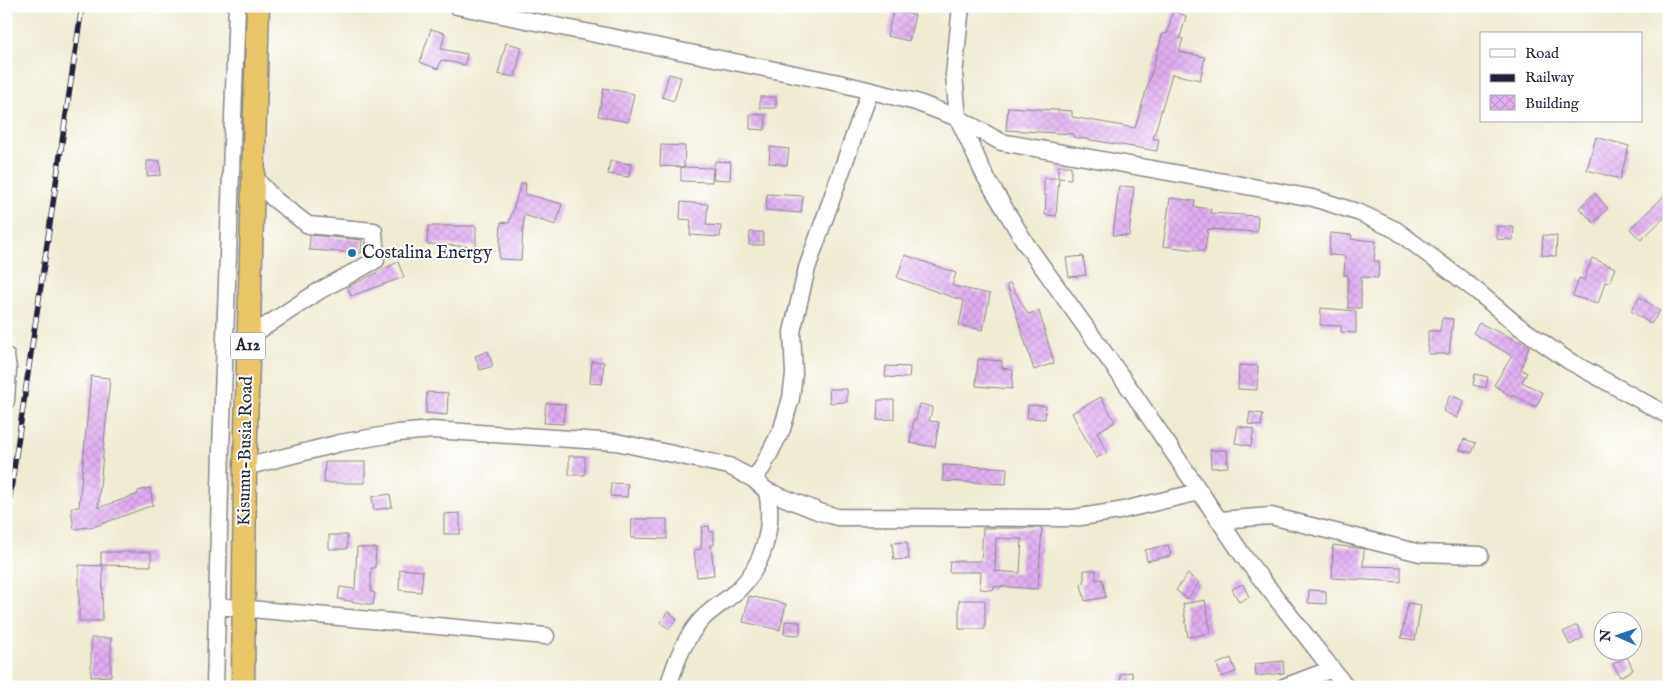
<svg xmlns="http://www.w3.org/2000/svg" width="1675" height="693" viewBox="0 0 1675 693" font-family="'IM FELL English',serif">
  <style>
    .building { fill: url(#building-cross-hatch); fill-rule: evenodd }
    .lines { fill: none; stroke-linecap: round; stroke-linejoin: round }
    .minor-casing { stroke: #898687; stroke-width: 19 }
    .highway-casing { stroke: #898687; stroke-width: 25 }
    .minor { stroke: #fff; stroke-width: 16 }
    .highway { stroke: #e9c769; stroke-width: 22 }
    .rail-casing { stroke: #22223b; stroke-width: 5.5 }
    .rail { stroke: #fff; stroke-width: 4; stroke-dasharray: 11; stroke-linecap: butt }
    .poi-dot { fill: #1f6fb2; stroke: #fff; stroke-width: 2 }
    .labels { text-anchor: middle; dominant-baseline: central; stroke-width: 4; stroke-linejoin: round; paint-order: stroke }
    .shield { fill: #fff; stroke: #646476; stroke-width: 1 }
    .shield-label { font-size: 16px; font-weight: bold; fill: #22223b }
    .poi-label { font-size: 18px; fill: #22223b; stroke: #fff; text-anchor: start }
    .street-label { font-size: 18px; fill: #22223b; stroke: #fff }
  </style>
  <defs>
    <pattern id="building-cross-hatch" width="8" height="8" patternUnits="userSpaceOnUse" patternTransform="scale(1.25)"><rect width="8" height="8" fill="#dfadf0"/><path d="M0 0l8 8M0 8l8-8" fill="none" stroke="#bf95cf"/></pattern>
  </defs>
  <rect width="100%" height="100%" fill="#fff"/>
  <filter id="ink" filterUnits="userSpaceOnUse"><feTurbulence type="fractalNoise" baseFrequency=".02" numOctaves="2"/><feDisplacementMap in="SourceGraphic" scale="10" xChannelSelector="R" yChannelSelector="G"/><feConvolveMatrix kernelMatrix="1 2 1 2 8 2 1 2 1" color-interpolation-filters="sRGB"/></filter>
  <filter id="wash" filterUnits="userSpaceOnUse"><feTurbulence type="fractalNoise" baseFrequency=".0096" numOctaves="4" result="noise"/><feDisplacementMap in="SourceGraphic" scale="20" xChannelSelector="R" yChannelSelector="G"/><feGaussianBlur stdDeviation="1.12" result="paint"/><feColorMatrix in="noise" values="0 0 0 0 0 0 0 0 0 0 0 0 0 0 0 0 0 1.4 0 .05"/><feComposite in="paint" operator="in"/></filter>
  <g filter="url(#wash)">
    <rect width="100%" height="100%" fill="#f0ebd3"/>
    <g id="blocks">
      <path class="building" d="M 893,11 L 915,15 L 909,41 L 887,36 Z
        M 1173,11 L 1186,16 L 1180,38 L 1183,39 L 1179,52 L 1205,57 L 1200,80 L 1172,74 L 1153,139 L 1159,139 L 1157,151 L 1073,137 L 1074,134 L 1006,130 L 1008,107 L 1072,111 L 1072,117 L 1135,128 L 1163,33 L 1167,34 Z
        M 431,29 L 445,33 L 441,49 L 467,54 L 465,65 L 441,60 L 438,69 L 420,62 Z
        M 506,43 L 522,47 L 515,77 L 498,74 Z
        M 669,74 L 681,77 L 674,101 L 662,97 Z
        M 604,88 L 634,94 L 628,122 L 598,116 Z
        M 760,97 L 776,97 L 776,108 L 760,108 Z
        M 750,114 L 766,115 L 765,130 L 750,129 Z
        M 1596,137 L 1629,146 L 1620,179 L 1587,170 Z
        M 661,145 L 685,146 L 684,167 L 660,166 Z
        M 770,147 L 789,149 L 787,165 L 769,163 Z
        M 147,161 L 160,161 L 161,175 L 147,176 Z
        M 610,161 L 631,164 L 629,177 L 608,174 Z
        M 715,161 L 731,162 L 730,180 L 713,179 Z
        M 1058,166 L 1071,166 L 1071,179 L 1059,178 L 1056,216 L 1045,215 L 1046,195 L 1044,195 L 1044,178 L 1058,178 Z
        M 681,167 L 713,168 L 712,182 L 681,181 Z
        M 521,183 L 526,184 L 525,194 L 562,204 L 556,225 L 524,215 L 521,260 L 499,259 L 501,222 L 509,223 Z
        M 1119,186 L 1134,187 L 1129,236 L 1113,235 Z
        M 1669,191 L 1669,213 L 1641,240 L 1630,229 Z
        M 1594,193 L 1608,208 L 1594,223 L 1579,208 Z
        M 767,194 L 803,196 L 801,213 L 766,210 Z
        M 1170,198 L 1195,201 L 1194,207 L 1211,209 L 1210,213 L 1258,216 L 1257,232 L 1208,229 L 1205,251 L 1163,246 Z
        M 681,202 L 708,204 L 706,225 L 721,226 L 720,237 L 690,235 L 691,220 L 680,219 Z
        M 428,226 L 476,226 L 476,247 L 427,244 Z
        M 1497,226 L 1514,227 L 1513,240 L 1497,239 Z
        M 750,232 L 763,232 L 763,245 L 749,245 Z
        M 1330,233 L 1352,235 L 1351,239 L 1376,241 L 1374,261 L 1379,261 L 1378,278 L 1361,277 L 1361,308 L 1348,308 L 1348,275 L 1344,275 L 1345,256 L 1329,255 Z
        M 310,235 L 362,240 L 361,253 L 309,250 Z
        M 1543,235 L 1557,236 L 1556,256 L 1542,255 Z
        M 905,255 L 956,273 L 952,286 L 990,294 L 983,330 L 959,325 L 964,301 L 897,278 Z
        M 1083,256 L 1086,275 L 1069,277 L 1066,258 Z
        M 1592,258 L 1615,268 L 1609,283 L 1605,282 L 1598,304 L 1573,296 L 1579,278 L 1584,280 Z
        M 398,262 L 404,277 L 351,296 L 348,287 Z
        M 1010,283 L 1028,314 L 1039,311 L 1054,363 L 1034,370 L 1007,285 Z
        M 1640,297 L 1660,311 L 1651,324 L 1631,311 Z
        M 1321,308 L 1356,311 L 1356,333 L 1341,332 L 1341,326 L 1320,325 Z
        M 1442,318 L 1453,319 L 1449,354 L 1428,354 L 1428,331 L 1440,331 Z
        M 1479,323 L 1529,346 L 1521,369 L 1527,373 L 1522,382 L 1543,393 L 1536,407 L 1513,395 L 1512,397 L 1494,385 L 1512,356 L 1473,333 Z
        M 488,351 L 493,366 L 480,370 L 475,356 Z
        M 978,359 L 1002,361 L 1002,368 L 1013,370 L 1012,389 L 976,386 Z
        M 592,361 L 604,362 L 602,384 L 590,383 Z
        M 1239,365 L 1258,366 L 1257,390 L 1238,389 Z
        M 886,366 L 910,367 L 909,378 L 885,377 Z
        M 1475,374 L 1488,377 L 1486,388 L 1473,385 Z
        M 91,376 L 110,378 L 98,508 L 138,494 L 138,491 L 150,488 L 153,505 L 96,526 L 74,529 L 71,508 L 79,507 Z
        M 829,389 L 847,389 L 847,402 L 830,403 Z
        M 427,392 L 448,393 L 447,415 L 426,413 Z
        M 1450,395 L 1464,401 L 1457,418 L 1443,411 Z
        M 1101,397 L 1115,422 L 1097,432 L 1107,453 L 1096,458 L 1072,413 Z
        M 878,400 L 894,400 L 894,419 L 877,420 Z
        M 546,403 L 565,404 L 563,424 L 544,423 Z
        M 920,404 L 933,407 L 929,421 L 939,422 L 935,447 L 910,443 L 914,419 L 916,419 Z
        M 1028,405 L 1046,406 L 1045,419 L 1027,418 Z
        M 1250,412 L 1263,414 L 1261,426 L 1248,424 Z
        M 1238,426 L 1254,429 L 1251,446 L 1235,443 Z
        M 1464,439 L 1476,443 L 1472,453 L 1460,450 Z
        M 1210,450 L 1227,450 L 1228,467 L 1211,468 Z
        M 569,456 L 585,456 L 585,475 L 569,475 Z
        M 325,462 L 365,462 L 365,483 L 324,483 Z
        M 943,465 L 1007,468 L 1006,484 L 943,481 Z
        M 611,483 L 628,484 L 627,497 L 610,496 Z
        M 390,494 L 392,507 L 374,510 L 372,497 Z
        M 460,513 L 460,534 L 444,534 L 444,514 Z
        M 632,519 L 667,519 L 667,539 L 631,538 Z
        M 709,526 L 710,532 L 714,532 L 714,545 L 711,545 L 714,575 L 697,577 L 694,550 L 701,549 L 702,527 Z
        M 983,528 L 1042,528 L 1038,589 L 994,586 L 993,590 L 980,589 L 981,572 L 949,572 L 950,561 L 981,561 ZM 996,538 L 1022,539 L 1020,573 L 995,571 Z
        M 329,535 L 347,535 L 347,549 L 329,549 Z
        M 907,542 L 909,559 L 894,560 L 892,543 Z
        M 1168,545 L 1171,556 L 1147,561 L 1145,550 Z
        M 1333,545 L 1364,549 L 1363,566 L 1401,567 L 1401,582 L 1332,578 Z
        M 357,547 L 376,548 L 375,568 L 371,568 L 371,592 L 375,593 L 373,605 L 338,599 L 340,587 L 355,589 Z
        M 101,552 L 151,552 L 151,566 L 101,565 Z
        M 79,565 L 103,566 L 102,621 L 79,621 Z
        M 400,569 L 423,571 L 421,592 L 399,590 Z
        M 1084,570 L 1096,570 L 1096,580 L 1102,579 L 1106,597 L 1085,601 L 1081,584 L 1084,583 Z
        M 1188,574 L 1199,583 L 1187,599 L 1176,590 Z
        M 1243,584 L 1249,597 L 1239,602 L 1232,589 Z
        M 1309,590 L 1326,591 L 1326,604 L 1308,603 Z
        M 749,596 L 786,604 L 780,630 L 743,622 Z
        M 959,600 L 985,600 L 985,629 L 959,629 Z
        M 1205,600 L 1211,633 L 1188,637 L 1183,604 Z
        M 1408,603 L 1421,605 L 1415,640 L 1401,638 Z
        M 668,611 L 677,619 L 669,629 L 660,622 Z
        M 785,621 L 800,622 L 800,635 L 784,634 Z
        M 1577,625 L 1583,638 L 1570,645 L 1563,632 Z
        M 91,638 L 111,638 L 111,676 L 91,677 Z
        M 1627,657 L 1633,670 L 1620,677 L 1613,664 Z
        M 1231,658 L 1236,672 L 1221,677 L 1217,664 Z
        M 1283,661 L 1284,673 L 1256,676 L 1255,664 Z
        M 1132,672 L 1133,687 L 1121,687 L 1120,674 Z"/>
    </g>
  </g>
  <g filter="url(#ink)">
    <use href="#blocks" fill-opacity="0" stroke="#898687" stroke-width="1"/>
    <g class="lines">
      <g class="minor-casing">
        <path id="minor" d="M 457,6 L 839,83 L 916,102 L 958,118 L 1001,142 L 1313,198 L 1360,213 L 1396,230 L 1478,292 L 1517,325 L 1569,361 L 1669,416
          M 961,6 L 954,75 L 958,118 L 985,176 L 1026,244 L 1133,393 L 1244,557 L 1346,687
          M 249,337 L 319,291 L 376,260 L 374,231 L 308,225 L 274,199 L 253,176
          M 6,356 L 8,369 L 6,401
          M 245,467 L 340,443 L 398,433 L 433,430 L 616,442 L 729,466 L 753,479 L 767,491 L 820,512 L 837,517 L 1074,518 L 1119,511 L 1199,492
          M 753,479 L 762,468 L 782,429 L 791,398 L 794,374 L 792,332 L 807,268 L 870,91
          M 1219,520 L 1271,516 L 1420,553 L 1480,555
          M 217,606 L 546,636
          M 215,687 L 221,450 L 237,6
          M 668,687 C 676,661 685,636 705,616 C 715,607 728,599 738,590 C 764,565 774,526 767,491
          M 1284,687 L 1332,669"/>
      </g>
      <g class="highway-casing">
        <path id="highway" d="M 243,687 L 245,467 L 258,6"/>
      </g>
      <use href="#minor" class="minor"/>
      <use href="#highway" class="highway"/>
      <g class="rail-casing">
        <path id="rail" d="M 6,523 L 82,6"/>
      </g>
      <use href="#rail" class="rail"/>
    </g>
  </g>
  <circle class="poi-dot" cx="352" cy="253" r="5"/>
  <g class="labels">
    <rect class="shield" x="230.5" y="332.5" width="35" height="27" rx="4"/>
    <g class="shield-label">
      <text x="248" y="346">A12</text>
    </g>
    <g class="poi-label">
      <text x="362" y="253">Costalina Energy</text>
    </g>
    <g class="street-label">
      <text transform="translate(246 451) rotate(-89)">Kisumu-Busia Road</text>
    </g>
  </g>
  <rect width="1675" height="693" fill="none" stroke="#fff" stroke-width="25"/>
  <rect x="1480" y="32" width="162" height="90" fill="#ffffff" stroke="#a7a7b1"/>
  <rect x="1490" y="49" width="25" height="8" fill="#ffffff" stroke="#a7a7b1"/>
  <text x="1525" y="58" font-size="15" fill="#22223b">Road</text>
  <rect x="1490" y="74" width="25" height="8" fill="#22223b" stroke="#a7a7b1"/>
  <text x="1525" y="82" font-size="15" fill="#22223b">Railway</text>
  <rect x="1490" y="95" width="25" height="15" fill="url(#building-cross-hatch)" stroke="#a7a7b1"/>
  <text x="1525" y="108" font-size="15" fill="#22223b">Building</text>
  <g transform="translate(1618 636) rotate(272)"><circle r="24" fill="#ffffff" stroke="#a7a7b1"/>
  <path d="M0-4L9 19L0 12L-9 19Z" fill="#1f6fb2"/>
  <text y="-8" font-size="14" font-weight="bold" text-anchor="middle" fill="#22223b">N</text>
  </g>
</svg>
